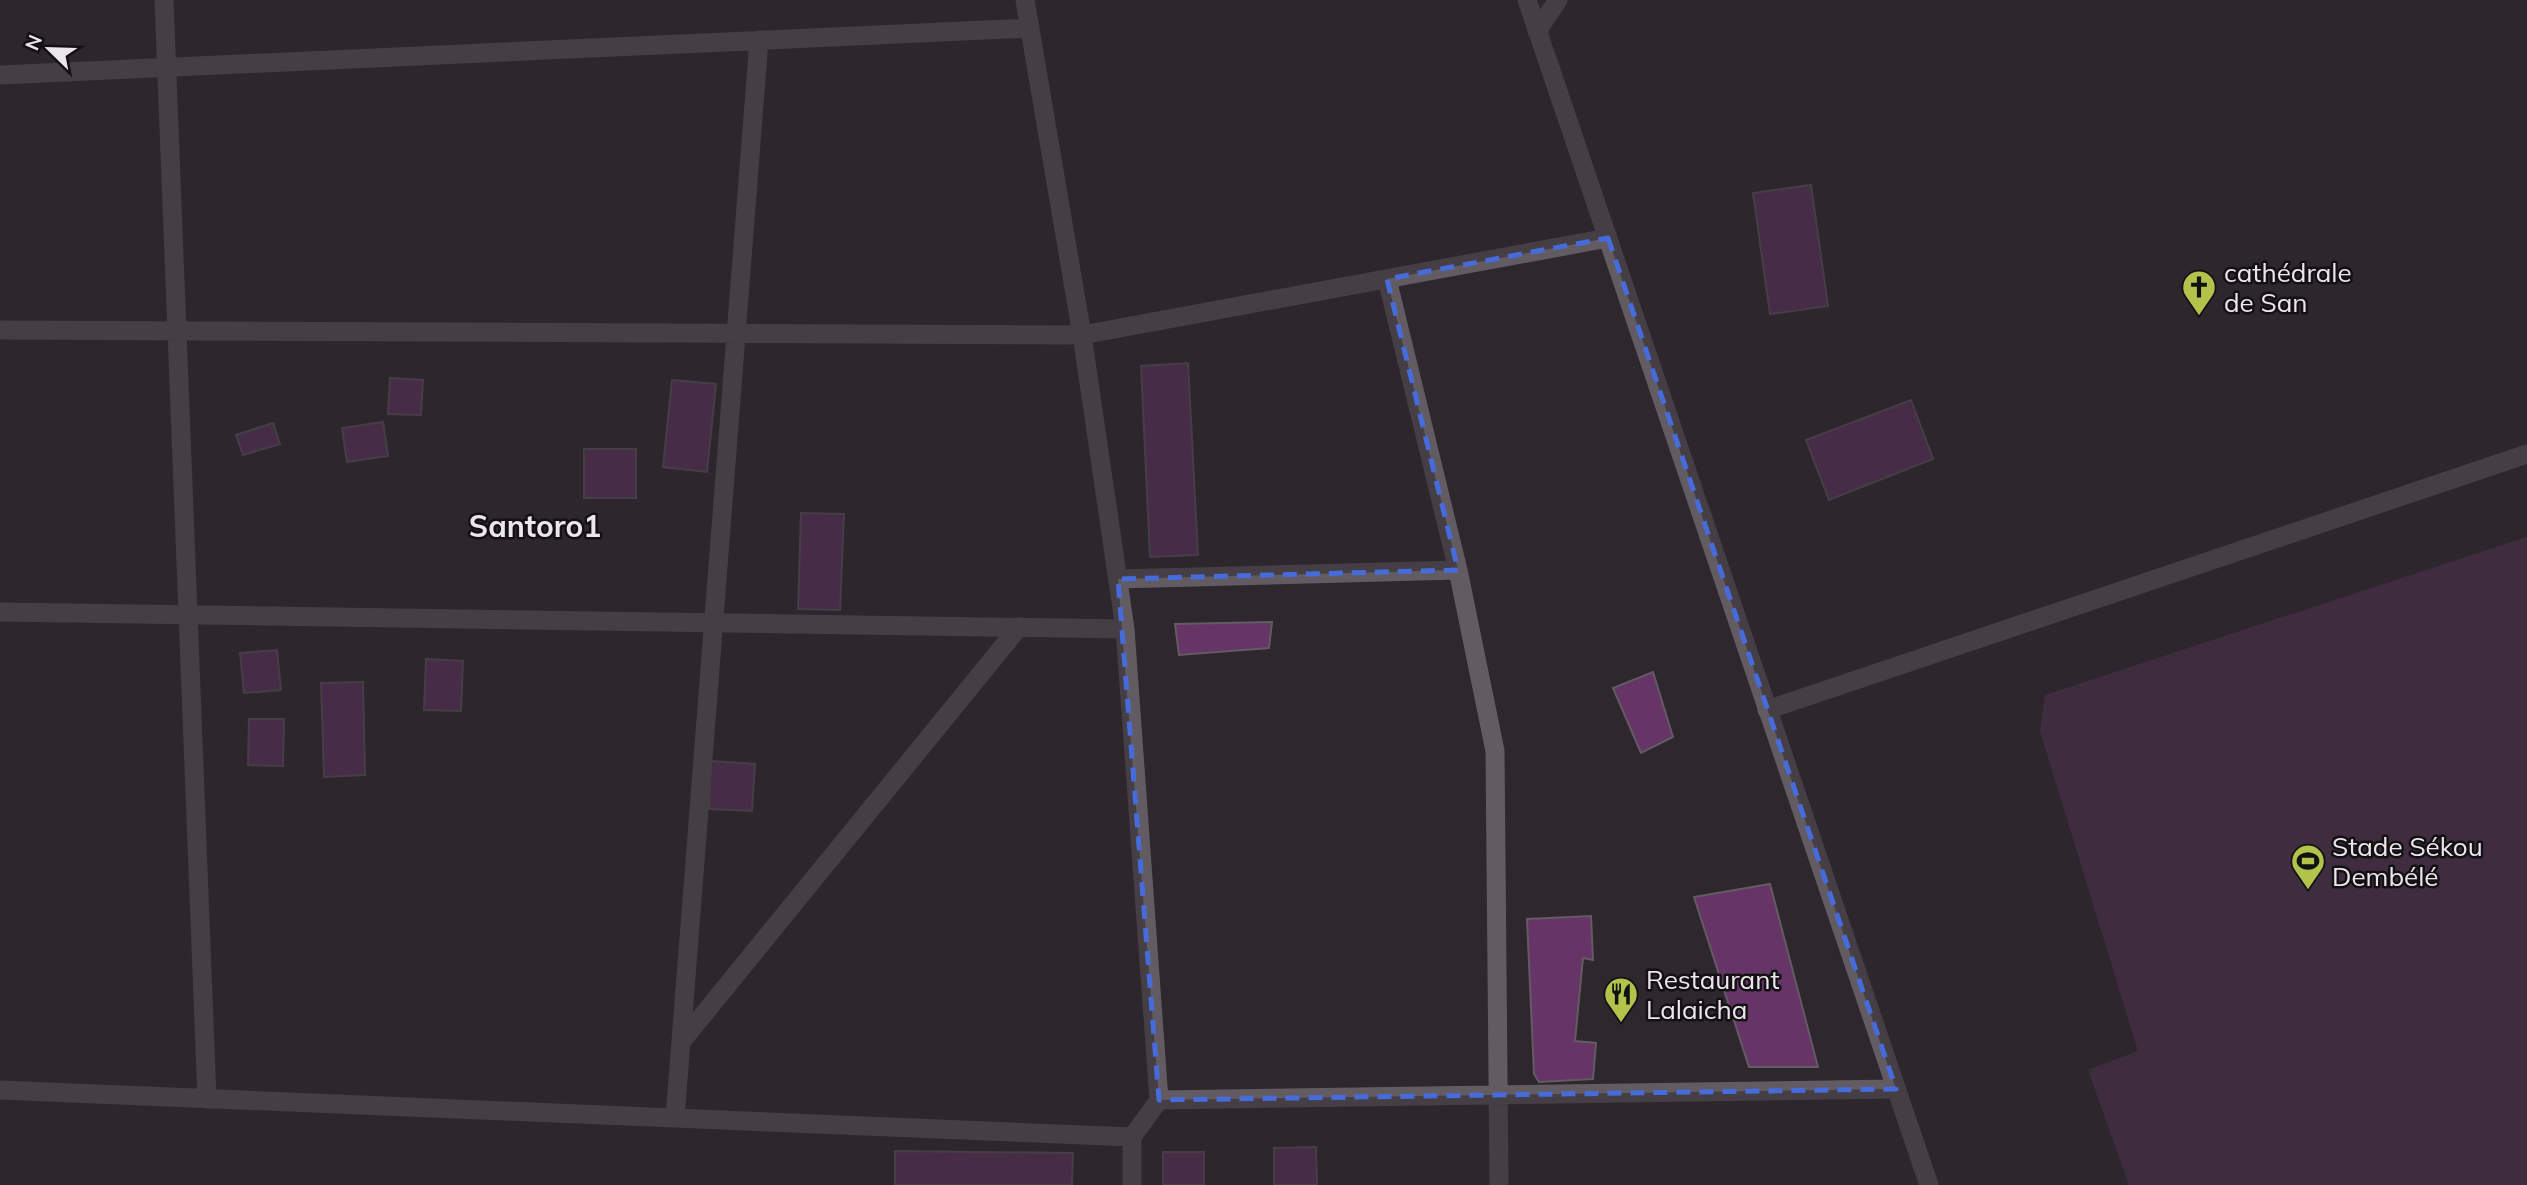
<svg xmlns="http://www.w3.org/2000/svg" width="2527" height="1185" viewBox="0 0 2527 1185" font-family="Mulish,sans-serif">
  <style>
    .green { fill: #543654 }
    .building { fill: #663467; stroke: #635b63; stroke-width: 2 }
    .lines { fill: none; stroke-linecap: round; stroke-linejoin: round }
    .minor { stroke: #635b62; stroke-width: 19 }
    .secondary { stroke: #635b62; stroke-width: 19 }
    .marked { fill: none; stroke: #466cdc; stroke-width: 5; stroke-dasharray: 14 9; stroke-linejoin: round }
    .labels { text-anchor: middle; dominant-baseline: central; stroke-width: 5; stroke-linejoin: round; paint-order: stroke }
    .poi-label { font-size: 26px; fill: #ebe6ea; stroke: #141114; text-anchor: start }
    .quarter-label { font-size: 30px; font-weight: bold; fill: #ebe6ea; stroke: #141114 }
  </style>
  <rect width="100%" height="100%" fill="#2e272e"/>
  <path class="green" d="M 2527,537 L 2527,1185 L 2129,1185 L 2088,1070 L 2138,1051 L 2040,731 L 2045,695 Z"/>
  <path class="building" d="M 1811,185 L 1828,306 L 1770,314 L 1753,193 Z
    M 1188,363 L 1198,555 L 1150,557 L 1141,366 Z
    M 390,378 L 423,380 L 421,415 L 388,414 Z
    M 672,380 L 716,384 L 707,472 L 663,467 Z
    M 1911,400 L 1933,459 L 1829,500 L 1806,440 Z
    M 383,422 L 388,456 L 347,462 L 342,428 Z
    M 273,423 L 280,444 L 243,455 L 236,435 Z
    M 584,449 L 636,449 L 636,498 L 584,498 Z
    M 801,513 L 844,514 L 840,610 L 798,609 Z
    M 1272,622 L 1269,648 L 1179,655 L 1175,624 Z
    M 277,650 L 281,690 L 244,693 L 240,653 Z
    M 426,659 L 463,661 L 461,711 L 424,710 Z
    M 1653,672 L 1673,737 L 1641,753 L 1613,688 Z
    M 363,682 L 365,775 L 324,777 L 321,683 Z
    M 249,719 L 284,719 L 283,766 L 248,765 Z
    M 711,761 L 755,764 L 752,811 L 709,809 Z
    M 1770,884 L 1818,1067 L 1749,1067 L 1694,897 Z
    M 1591,916 L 1593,960 L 1583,958 L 1575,1041 L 1596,1043 L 1593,1079 L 1539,1082 L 1534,1074 L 1527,919 Z
    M 1316,1147 L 1317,1185 L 1274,1185 L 1274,1148 Z
    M 895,1151 L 1073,1153 L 1072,1185 L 895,1185 Z
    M 1163,1152 L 1204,1152 L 1204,1185 L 1163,1185 Z"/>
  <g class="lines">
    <path class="minor" d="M 164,0 L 207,1099
      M 1025,0 L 1082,335 L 1125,629 L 1159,1100 L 1896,1089
      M 1537,31 L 1558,0
      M 0,75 L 1030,28
      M 1387,279 L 1458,570 L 1495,751 L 1499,1185
      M 0,330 L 1082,335 L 1608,238
      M 1118,579 L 1458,570
      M 0,612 L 1125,629
      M 1767,710 L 2527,454
      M 681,1042 L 1019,627
      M 0,1090 L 1132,1137 L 1159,1100
      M 675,1118 L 759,40
      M 1132,1137 L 1132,1185"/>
    <path class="secondary" d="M 1527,0 L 1929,1185"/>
  </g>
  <path d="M0 0H2527V1185H0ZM 1608,238 L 1896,1089 L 1159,1100 L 1118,579 L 1458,570 L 1387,279 Z" fill="#2e272e" fill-opacity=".55" fill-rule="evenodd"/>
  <path class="marked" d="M 1608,238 L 1896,1089 L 1159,1100 L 1118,579 L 1458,570 L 1387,279 Z"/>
  <defs>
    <g id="church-pin" transform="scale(1.75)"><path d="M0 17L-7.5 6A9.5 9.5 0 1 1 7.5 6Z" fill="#b2c34c" stroke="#141114"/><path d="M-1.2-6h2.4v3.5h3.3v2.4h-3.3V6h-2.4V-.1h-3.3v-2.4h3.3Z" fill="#111"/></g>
    <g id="stadium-pin" transform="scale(1.75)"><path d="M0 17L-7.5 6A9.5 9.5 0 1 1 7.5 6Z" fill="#b2c34c" stroke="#141114"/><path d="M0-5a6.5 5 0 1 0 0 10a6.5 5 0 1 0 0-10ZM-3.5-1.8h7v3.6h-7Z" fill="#111"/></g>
    <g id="restaurant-pin" transform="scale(1.75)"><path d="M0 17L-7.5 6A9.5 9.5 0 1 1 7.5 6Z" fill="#b2c34c" stroke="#141114"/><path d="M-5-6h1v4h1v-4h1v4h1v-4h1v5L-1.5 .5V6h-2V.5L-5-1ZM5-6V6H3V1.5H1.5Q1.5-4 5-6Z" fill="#111"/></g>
  </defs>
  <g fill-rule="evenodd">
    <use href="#church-pin" x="2199" y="287"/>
    <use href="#stadium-pin" x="2308" y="861"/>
    <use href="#restaurant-pin" x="1621" y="994"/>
  </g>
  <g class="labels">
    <g class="poi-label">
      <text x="2224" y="272">cathédrale<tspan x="2224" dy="30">de San</tspan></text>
      <text x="2332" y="846">Stade Sékou<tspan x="2332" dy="30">Dembélé</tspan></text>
      <text x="1646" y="979">Restaurant<tspan x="1646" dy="30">Lalaicha</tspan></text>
    </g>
    <g class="quarter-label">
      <text x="535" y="526">Santoro1</text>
    </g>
  </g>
  <g transform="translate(49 49) rotate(293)" stroke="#141114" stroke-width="5" paint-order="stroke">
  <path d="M0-5L12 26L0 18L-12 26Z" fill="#ebe6ea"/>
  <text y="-10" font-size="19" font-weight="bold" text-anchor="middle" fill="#ebe6ea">N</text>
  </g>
</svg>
